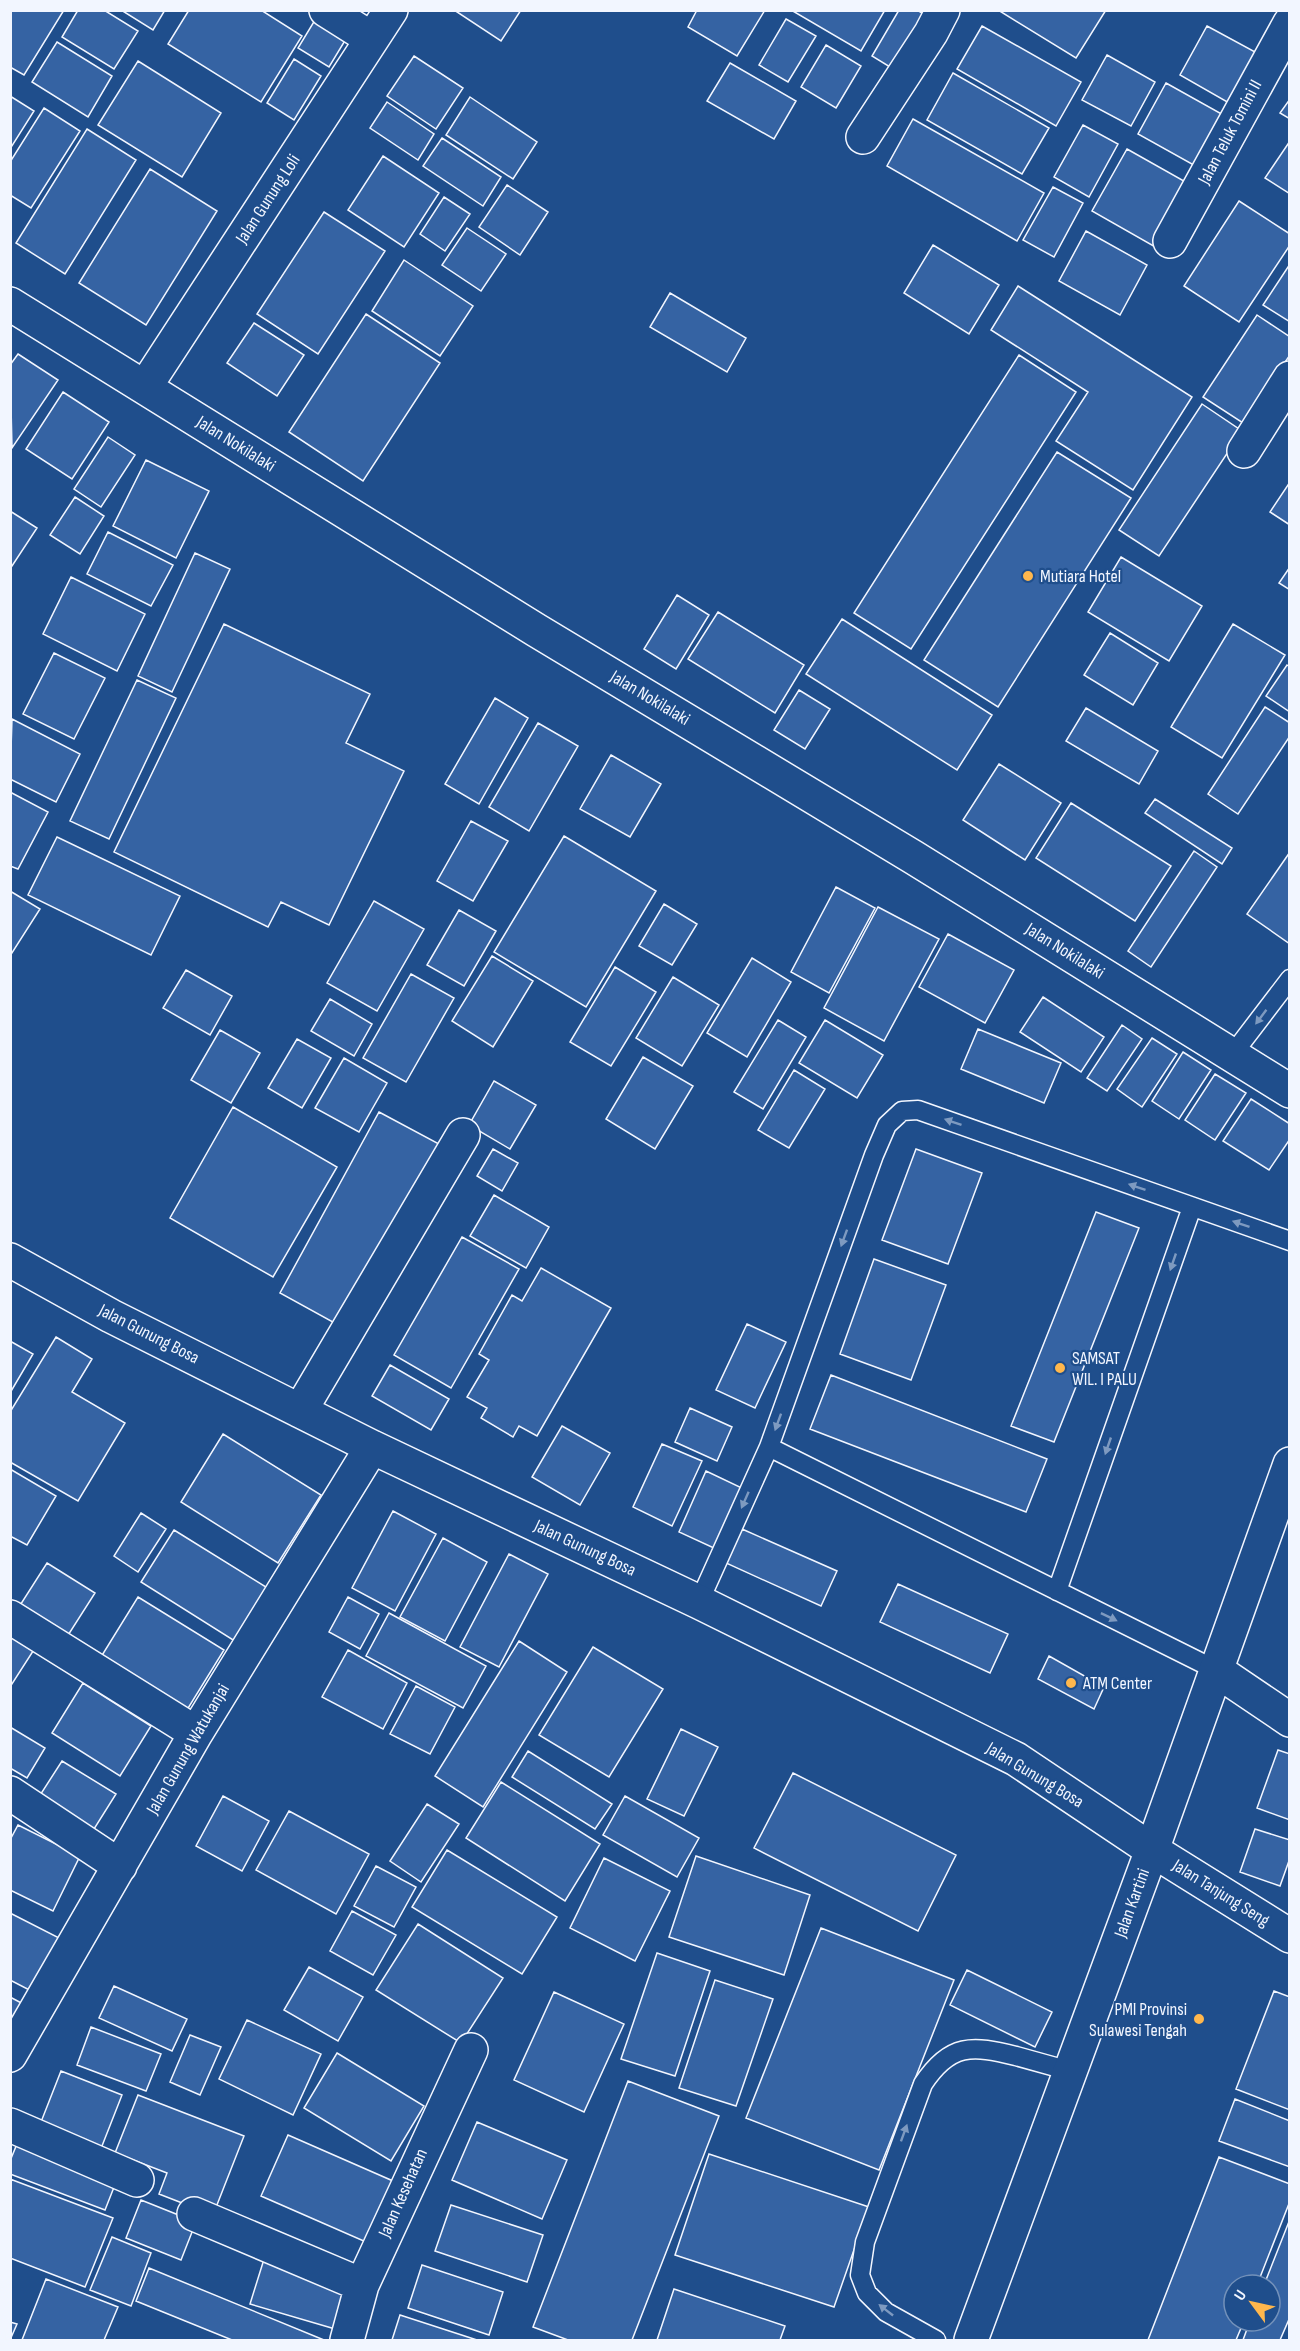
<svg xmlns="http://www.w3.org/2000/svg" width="1300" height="2351" viewBox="0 0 1300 2351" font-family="'Sofia Sans Condensed',sans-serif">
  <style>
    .building { fill: #3563a3; stroke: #f2f6ff; stroke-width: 1.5 }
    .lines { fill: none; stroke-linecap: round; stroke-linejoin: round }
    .service-casing { stroke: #f2f6ff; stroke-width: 21 }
    .minor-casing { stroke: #f2f6ff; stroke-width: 36 }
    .service { stroke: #1f4e8c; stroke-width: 18 }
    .minor { stroke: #1f4e8c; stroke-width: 33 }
    .oneway { fill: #7e9ac0 }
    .poi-dot { fill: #ffb74d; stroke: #1f4e8c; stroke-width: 2 }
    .labels { text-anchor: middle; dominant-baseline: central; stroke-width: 4.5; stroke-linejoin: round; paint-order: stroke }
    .street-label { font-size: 18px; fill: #f2f6ff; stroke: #1f4e8c }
    .poi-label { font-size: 18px; fill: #f2f6ff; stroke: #1f4e8c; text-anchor: start }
  </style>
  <rect width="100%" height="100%" fill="#1f4e8c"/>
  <path class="building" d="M 10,10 L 64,10 L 24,75 L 10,67 Z
    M 78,10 L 104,10 L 138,31 L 114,69 L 62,37 Z
    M 121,10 L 165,10 L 153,30 Z
    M 189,10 L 261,10 L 302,36 L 261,102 L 168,44 Z
    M 454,10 L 521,10 L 501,41 Z
    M 697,10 L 765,10 L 737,56 L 688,27 Z
    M 791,10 L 885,10 L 861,51 Z
    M 899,10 L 917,10 L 934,20 L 903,75 L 872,56 Z
    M 998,10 L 1106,10 L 1076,58 Z
    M 318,15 L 349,34 L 329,67 L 298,48 Z
    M 786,19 L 816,36 L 788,82 L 759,65 Z
    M 982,26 L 1081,82 L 1056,126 L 957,69 Z
    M 1207,26 L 1257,53 L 1229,103 L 1180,75 Z
    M 57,42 L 112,76 L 88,117 L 32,82 Z
    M 826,45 L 861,66 L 836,108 L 801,87 Z
    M 1107,55 L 1155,82 L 1131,126 L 1082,100 Z
    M 414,56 L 463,88 L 436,129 L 387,96 Z
    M 294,59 L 321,76 L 294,120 L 267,103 Z
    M 138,61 L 221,113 L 182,177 L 98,125 Z
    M 730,63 L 796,101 L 774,139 L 707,101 Z
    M 953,73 L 1049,128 L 1022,174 L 927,120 Z
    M 1166,83 L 1227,117 L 1199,168 L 1138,134 Z
    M 10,96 L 34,111 L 10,149 Z
    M 470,97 L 537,142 L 513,179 L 446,135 Z
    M 1290,99 L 1290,119 L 1280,113 Z
    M 387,102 L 434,134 L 418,160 L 370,128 Z
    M 44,108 L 80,131 L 31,208 L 10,195 L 10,162 Z
    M 913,119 L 1044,193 L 1017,241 L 887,166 Z
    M 1083,125 L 1118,144 L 1089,197 L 1054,177 Z
    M 87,129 L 136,160 L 65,274 L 16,243 Z
    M 442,138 L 501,177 L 483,206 L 423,166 Z
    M 1290,141 L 1290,194 L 1265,178 Z
    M 1127,149 L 1191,185 L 1157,248 L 1092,211 Z
    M 383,156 L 439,193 L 404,247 L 348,210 Z
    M 150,169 L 217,211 L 146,325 L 79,283 Z
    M 507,185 L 548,212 L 520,255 L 479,227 Z
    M 1053,187 L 1083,203 L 1054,257 L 1023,240 Z
    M 444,197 L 470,214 L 445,251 L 420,234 Z
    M 1239,201 L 1290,234 L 1290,245 L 1239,322 L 1184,286 Z
    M 324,212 L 385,251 L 318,354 L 257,314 Z
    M 467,228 L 506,254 L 481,291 L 442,265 Z
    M 1086,231 L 1147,265 L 1120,315 L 1059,281 Z
    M 933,245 L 999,285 L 969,334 L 904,293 Z
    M 404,260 L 473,306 L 440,356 L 372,311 Z
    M 1290,264 L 1290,322 L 1263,305 Z
    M 1018,286 L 1192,397 L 1133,490 L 1056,441 L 1088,392 L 991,330 Z
    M 670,293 L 746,338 L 727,372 L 650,327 Z
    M 366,314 L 440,363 L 363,481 L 289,432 Z
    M 1257,315 L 1290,337 L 1290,355 L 1243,423 L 1203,397 Z
    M 254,323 L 304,355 L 277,396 L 227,363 Z
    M 18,354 L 58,380 L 12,448 L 10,365 Z
    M 1019,355 L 1076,392 L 911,649 L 854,613 Z
    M 63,392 L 109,422 L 72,479 L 26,449 Z
    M 1202,404 L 1242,431 L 1159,556 L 1119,530 Z
    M 108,437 L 135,455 L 101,507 L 74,489 Z
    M 1057,452 L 1131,498 L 998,707 L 924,660 Z
    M 146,460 L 209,491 L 176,558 L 113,526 Z
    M 1290,482 L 1290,525 L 1270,512 Z
    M 75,497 L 104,516 L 80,554 L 50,535 Z
    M 10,511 L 37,528 L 10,569 Z
    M 108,532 L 173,565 L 151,606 L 87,574 Z
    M 195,553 L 230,569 L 172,692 L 138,676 Z
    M 1121,557 L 1202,606 L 1169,661 L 1088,612 Z
    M 1290,567 L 1290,590 L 1279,583 Z
    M 71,577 L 145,614 L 117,671 L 43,634 Z
    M 677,595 L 709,615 L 676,669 L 644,649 Z
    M 718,612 L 804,665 L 775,713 L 688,659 Z
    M 842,619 L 992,715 L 957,770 L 806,674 Z
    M 224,624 L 370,694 L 346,743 L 404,771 L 329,925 L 281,902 L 268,927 L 114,852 Z
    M 1233,624 L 1285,655 L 1222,758 L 1171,727 Z
    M 1110,633 L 1158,663 L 1133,705 L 1084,675 Z
    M 54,653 L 105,678 L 74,739 L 23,714 Z
    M 1287,665 L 1290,667 L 1290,712 L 1266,696 Z
    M 137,680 L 176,698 L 109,839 L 70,821 Z
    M 799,690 L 830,709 L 805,749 L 774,730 Z
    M 495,698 L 528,718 L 479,804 L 445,784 Z
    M 1265,707 L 1290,723 L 1290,736 L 1238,814 L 1208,794 Z
    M 1086,708 L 1158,751 L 1139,784 L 1066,741 Z
    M 12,719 L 80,754 L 56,802 L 10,779 Z
    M 538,723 L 578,746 L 529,831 L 489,807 Z
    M 611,755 L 661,784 L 630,837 L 580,809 Z
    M 999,764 L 1061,803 L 1025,860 L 963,820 Z
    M 10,792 L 48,812 L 18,869 L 10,866 Z
    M 1155,799 L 1232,848 L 1222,864 L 1145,813 Z
    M 1071,803 L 1171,866 L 1135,921 L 1036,858 Z
    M 471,821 L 508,841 L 473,901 L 437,881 Z
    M 564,836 L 656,891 L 586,1007 L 494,952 Z
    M 57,837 L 180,896 L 151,955 L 28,895 Z
    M 1194,851 L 1217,867 L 1151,967 L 1128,951 Z
    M 1290,852 L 1290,944 L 1247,914 Z
    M 836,887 L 875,908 L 829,993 L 791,972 Z
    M 10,891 L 40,909 L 10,956 Z
    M 374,901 L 424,929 L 377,1011 L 327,983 Z
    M 664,904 L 697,924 L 672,965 L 639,946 Z
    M 878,907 L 939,939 L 884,1041 L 824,1008 Z
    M 459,910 L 496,931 L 464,986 L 427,965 Z
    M 948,934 L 1014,970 L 985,1023 L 919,987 Z
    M 492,956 L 533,981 L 493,1047 L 452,1021 Z
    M 752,958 L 791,982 L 747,1057 L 707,1033 Z
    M 615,967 L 656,992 L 611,1066 L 570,1042 Z
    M 186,970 L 232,996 L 210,1035 L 163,1008 Z
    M 411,974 L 454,998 L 406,1082 L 363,1058 Z
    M 673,977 L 719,1005 L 682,1066 L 636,1038 Z
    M 1043,997 L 1104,1037 L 1081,1072 L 1020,1032 Z
    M 330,999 L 372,1024 L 354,1056 L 311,1031 Z
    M 778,1020 L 806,1037 L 763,1109 L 734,1092 Z
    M 825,1020 L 883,1055 L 857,1098 L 799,1063 Z
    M 1122,1025 L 1142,1039 L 1107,1091 L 1087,1078 Z
    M 978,1029 L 1061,1063 L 1044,1103 L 961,1069 Z
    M 220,1030 L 260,1053 L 231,1103 L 191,1080 Z
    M 1152,1038 L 1177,1054 L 1142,1107 L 1117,1089 Z
    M 297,1039 L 331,1058 L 302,1108 L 268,1088 Z
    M 1183,1052 L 1211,1070 L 1179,1119 L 1152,1101 Z
    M 643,1057 L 693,1086 L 655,1149 L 606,1119 Z
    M 344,1058 L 387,1083 L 359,1132 L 315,1108 Z
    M 794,1070 L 825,1089 L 789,1148 L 758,1130 Z
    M 1215,1074 L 1246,1093 L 1215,1140 L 1185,1120 Z
    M 494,1081 L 536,1105 L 510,1149 L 469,1125 Z
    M 1251,1099 L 1290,1124 L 1290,1139 L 1269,1170 L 1223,1141 Z
    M 233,1107 L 337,1167 L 273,1277 L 170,1218 Z
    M 379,1112 L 439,1144 L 340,1326 L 280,1293 Z
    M 493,1149 L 518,1163 L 502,1191 L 477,1176 Z
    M 916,1149 L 982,1173 L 948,1264 L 882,1240 Z
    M 494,1195 L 549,1227 L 526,1268 L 470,1236 Z
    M 1096,1212 L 1139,1228 L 1054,1442 L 1011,1426 Z
    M 462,1237 L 519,1269 L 451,1388 L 394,1355 Z
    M 874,1259 L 946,1285 L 911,1380 L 840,1354 Z
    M 541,1268 L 611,1308 L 537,1436 L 519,1426 L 513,1437 L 481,1418 L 487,1408 L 467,1397 L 489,1360 L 479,1354 L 512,1295 L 522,1301 Z
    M 747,1324 L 786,1342 L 755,1408 L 716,1390 Z
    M 56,1337 L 92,1359 L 72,1392 L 125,1423 L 78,1501 L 10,1462 L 10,1412 Z
    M 10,1341 L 33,1354 L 10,1393 Z
    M 390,1365 L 449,1399 L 431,1430 L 372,1396 Z
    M 831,1375 L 1047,1459 L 1026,1512 L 810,1429 Z
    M 690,1408 L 732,1427 L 717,1461 L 675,1442 Z
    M 562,1426 L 610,1453 L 580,1505 L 532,1477 Z
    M 223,1434 L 321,1495 L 278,1563 L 181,1502 Z
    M 662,1444 L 702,1461 L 672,1526 L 633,1507 Z
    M 10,1469 L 56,1496 L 27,1545 L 10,1536 Z
    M 706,1471 L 744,1489 L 716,1549 L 679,1532 Z
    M 393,1511 L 436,1534 L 395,1611 L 352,1588 Z
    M 141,1513 L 166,1529 L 138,1572 L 114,1556 Z
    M 742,1529 L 837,1571 L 821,1606 L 726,1563 Z
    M 174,1530 L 274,1592 L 241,1645 L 141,1582 Z
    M 443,1538 L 487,1562 L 445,1641 L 400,1617 Z
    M 509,1554 L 548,1574 L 499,1667 L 460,1647 Z
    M 47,1563 L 95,1593 L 65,1640 L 17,1610 Z
    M 898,1584 L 1008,1634 L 990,1673 L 880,1622 Z
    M 138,1597 L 224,1650 L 182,1718 L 96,1665 Z
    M 348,1597 L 379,1614 L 360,1649 L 329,1632 Z
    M 389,1613 L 486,1666 L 463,1708 L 366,1656 Z
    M 10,1628 L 37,1645 L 10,1687 Z
    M 519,1641 L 567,1672 L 483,1807 L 435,1776 Z
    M 593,1647 L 663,1689 L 609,1777 L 539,1735 Z
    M 348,1650 L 407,1683 L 383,1729 L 322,1697 Z
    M 1049,1656 L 1104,1687 L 1094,1709 L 1038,1679 Z
    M 83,1683 L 151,1726 L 120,1776 L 52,1733 Z
    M 416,1686 L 455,1707 L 430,1754 L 390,1734 Z
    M 10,1727 L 45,1748 L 27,1778 L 10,1768 Z
    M 681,1729 L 718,1747 L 684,1816 L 647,1799 Z
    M 1278,1750 L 1290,1754 L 1290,1820 L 1257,1808 Z
    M 528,1751 L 612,1804 L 595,1829 L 512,1777 Z
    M 62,1761 L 116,1794 L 89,1837 L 35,1803 Z
    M 793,1773 L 956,1855 L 918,1931 L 754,1848 Z
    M 501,1782 L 600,1844 L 565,1901 L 466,1838 Z
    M 223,1796 L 269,1821 L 242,1871 L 196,1846 Z
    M 625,1796 L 699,1838 L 677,1877 L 603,1835 Z
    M 427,1804 L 459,1824 L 421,1882 L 390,1861 Z
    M 289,1811 L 369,1854 L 336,1914 L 256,1870 Z
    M 18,1825 L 80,1856 L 53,1911 L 10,1890 L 10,1840 Z
    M 1255,1829 L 1290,1840 L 1290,1858 L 1280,1886 L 1240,1872 Z
    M 447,1850 L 557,1917 L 522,1974 L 412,1907 Z
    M 696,1856 L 810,1895 L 784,1975 L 669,1937 Z
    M 604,1858 L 670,1891 L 635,1961 L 570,1928 Z
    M 376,1866 L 416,1887 L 394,1927 L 354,1906 Z
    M 352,1911 L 396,1935 L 373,1975 L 330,1951 Z
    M 10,1913 L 67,1942 L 39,1995 L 10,1980 Z
    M 418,1924 L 503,1978 L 461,2043 L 376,1990 Z
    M 821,1928 L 954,1980 L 879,2170 L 746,2118 Z
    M 657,1953 L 710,1971 L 675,2076 L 621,2059 Z
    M 309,1967 L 363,1997 L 338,2041 L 284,2010 Z
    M 967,1970 L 1052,2012 L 1035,2047 L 950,2005 Z
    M 715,1980 L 773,1999 L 736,2106 L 679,2088 Z
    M 114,1986 L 187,2019 L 172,2051 L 99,2018 Z
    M 1274,1991 L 1290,1997 L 1290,2110 L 1236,2089 Z
    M 554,1992 L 624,2024 L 584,2112 L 514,2080 Z
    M 10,1997 L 31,2008 L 10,2048 Z
    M 247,2020 L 321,2054 L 293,2115 L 219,2079 Z
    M 91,2027 L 161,2054 L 146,2091 L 77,2065 Z
    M 190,2035 L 221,2047 L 200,2095 L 170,2082 Z
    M 337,2053 L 424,2106 L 391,2161 L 304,2108 Z
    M 61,2071 L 122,2095 L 100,2151 L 39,2127 Z
    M 628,2081 L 719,2116 L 632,2340 L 568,2340 L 533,2327 Z
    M 138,2095 L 244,2136 L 213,2215 L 159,2194 L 167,2173 L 115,2153 Z
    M 1235,2099 L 1290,2121 L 1290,2167 L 1219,2141 Z
    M 477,2122 L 567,2160 L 542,2219 L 452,2180 Z
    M 288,2135 L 393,2181 L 366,2242 L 261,2196 Z
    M 19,2139 L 118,2177 L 105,2210 L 10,2174 L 10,2161 Z
    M 709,2154 L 869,2207 L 834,2307 L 675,2255 Z
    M 1219,2157 L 1290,2184 L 1290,2201 L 1257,2285 L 1234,2285 L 1234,2321 L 1244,2321 L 1236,2340 L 1148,2340 Z
    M 10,2179 L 113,2218 L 85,2287 L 10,2258 Z
    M 141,2200 L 196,2222 L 181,2260 L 126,2238 Z
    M 451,2205 L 543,2235 L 527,2282 L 435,2251 Z
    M 1290,2219 L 1290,2317 L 1280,2340 L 1243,2340 L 1250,2321 L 1270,2321 L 1270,2285 L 1264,2285 Z
    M 112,2237 L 151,2253 L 131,2306 L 90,2290 Z
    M 265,2256 L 356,2283 L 342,2331 L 250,2304 Z
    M 422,2265 L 503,2292 L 489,2335 L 408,2308 Z
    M 149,2268 L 324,2340 L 232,2340 L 136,2301 Z
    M 46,2279 L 118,2307 L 104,2340 L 22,2340 Z
    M 674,2289 L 785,2326 L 780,2340 L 657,2340 Z
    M 400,2315 L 477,2340 L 392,2340 Z
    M 10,2322 L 17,2324 L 10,2340 Z"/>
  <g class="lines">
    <g class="service-casing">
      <path id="service" d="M 1232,1055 L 1290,979
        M 1057,1591 L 1192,1207
        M 699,1602 L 769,1447
        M 1216,1670 L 769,1447 L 874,1155 L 887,1125 L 902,1111 L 918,1110 L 1290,1241
        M 936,2340 L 886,2312 L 867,2293 L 860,2275 L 865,2242 L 923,2084 C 950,2043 972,2045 1016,2056 C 1034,2061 1052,2066 1070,2071"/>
    </g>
    <g class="minor-casing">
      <path id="minor" d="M 326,10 L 372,39
        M 863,137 L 931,33 L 943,10
        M 1170,241 L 1290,23
        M 10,304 L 536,630 L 913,857 L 1290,1091
        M 145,387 L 391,10
        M 1244,451 L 1290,378
        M 10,1260 L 111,1316 L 372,1447 L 699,1602 L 1016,1759 L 1152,1850 L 1290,1936
        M 300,1411 L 463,1135
        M 10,1617 L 196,1733
        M 1216,1670 L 1290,1720
        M 10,1793 L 120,1866
        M 10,2055 L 196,1733 L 372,1447
        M 10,2125 L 137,2180
        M 194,2214 L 362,2285
        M 347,2340 L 362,2285 L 471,2050
        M 971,2340 L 1152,1850 L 1290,1464"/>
    </g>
    <use href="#service" class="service"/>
    <use href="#minor" class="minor"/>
  </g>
  <defs><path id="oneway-solid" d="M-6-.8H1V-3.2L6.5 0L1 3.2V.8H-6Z" transform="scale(1.5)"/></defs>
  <g class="oneway">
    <use href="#oneway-solid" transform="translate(1261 1017) rotate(127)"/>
    <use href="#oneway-solid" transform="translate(953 1122) rotate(-161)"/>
    <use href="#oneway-solid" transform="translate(1137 1187) rotate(-161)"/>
    <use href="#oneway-solid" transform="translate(1241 1224) rotate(-161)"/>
    <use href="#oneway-solid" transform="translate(844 1238) rotate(110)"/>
    <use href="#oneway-solid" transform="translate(1173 1262) rotate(109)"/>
    <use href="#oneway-solid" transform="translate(778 1422) rotate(110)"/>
    <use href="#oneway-solid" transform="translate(1108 1446) rotate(109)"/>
    <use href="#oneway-solid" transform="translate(745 1500) rotate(114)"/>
    <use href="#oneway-solid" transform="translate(1109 1617) rotate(26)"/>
    <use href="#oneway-solid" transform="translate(904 2133) rotate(-70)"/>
    <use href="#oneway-solid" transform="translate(886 2310) rotate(-142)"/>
  </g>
  <g class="poi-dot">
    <circle cx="1028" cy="576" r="6"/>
    <circle cx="1060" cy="1368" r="6"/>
    <circle cx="1071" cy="1683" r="6"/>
    <circle cx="1199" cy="2019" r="6"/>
  </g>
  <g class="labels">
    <g class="street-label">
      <text transform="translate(1230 132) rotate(-62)">Jalan Teluk Tomini II</text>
      <text transform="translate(268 199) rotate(-57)">Jalan Gunung Loli</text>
      <text transform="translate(236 444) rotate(32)">Jalan Nokilalaki</text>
      <text transform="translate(650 698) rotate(31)">Jalan Nokilalaki</text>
      <text transform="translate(1065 951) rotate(32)">Jalan Nokilalaki</text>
      <text transform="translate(149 1334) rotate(27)">Jalan Gunung Bosa</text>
      <text transform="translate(585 1548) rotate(25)">Jalan Gunung Bosa</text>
      <text transform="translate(188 1749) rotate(-60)">Jalan Gunung Watukanjai</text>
      <text transform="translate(1035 1775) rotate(31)">Jalan Gunung Bosa</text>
      <text transform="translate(1221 1893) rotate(32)">Jalan Tanjung Seng</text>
      <text transform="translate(1132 1903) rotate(-70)">Jalan Kartini</text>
      <text transform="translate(403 2193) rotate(-66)">Jalan Kesehatan</text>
    </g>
    <g class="poi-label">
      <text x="1040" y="576">Mutiara Hotel</text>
      <text x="1072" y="1358">SAMSAT<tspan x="1072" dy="21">WIL. I PALU</tspan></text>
      <text x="1083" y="1683">ATM Center</text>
      <text x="1187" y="2009" text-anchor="end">PMI Provinsi<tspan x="1187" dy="21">Sulawesi Tengah</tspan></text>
    </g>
  </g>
  <rect width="1300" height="2351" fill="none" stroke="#f2f6ff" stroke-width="24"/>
  <g transform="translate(1252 2303) rotate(303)"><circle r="28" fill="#1f4e8c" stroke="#7391ba" stroke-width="1.5"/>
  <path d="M0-4.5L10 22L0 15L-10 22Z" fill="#ffb74d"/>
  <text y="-9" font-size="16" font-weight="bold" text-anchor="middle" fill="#f2f6ff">U</text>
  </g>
</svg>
